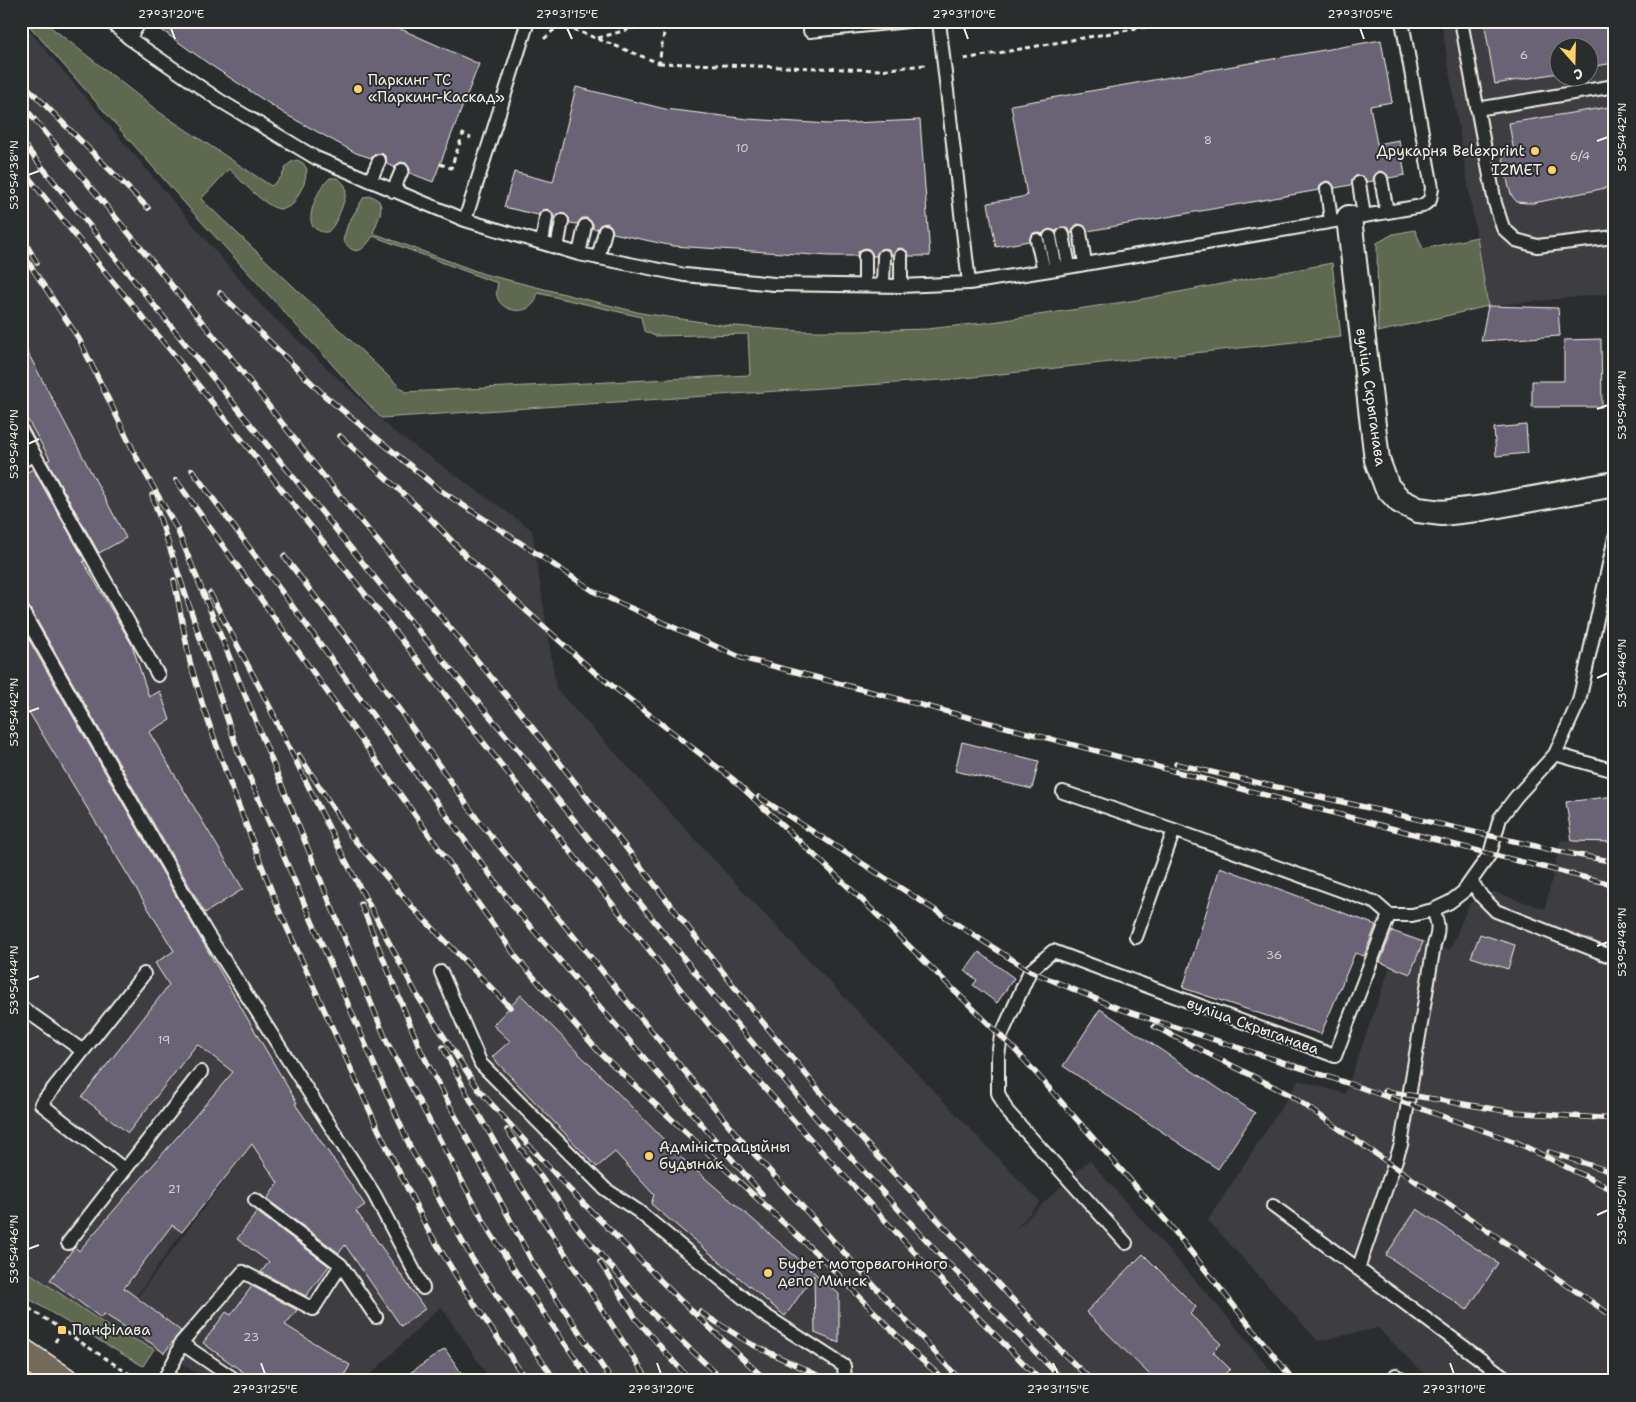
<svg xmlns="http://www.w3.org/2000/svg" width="1636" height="1402" viewBox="0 0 1636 1402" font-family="'Shantell Sans',sans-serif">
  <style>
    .built { fill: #3d3e43; fill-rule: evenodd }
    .green { fill: #5e6950; stroke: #a9ad9c }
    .building { fill: #696475; stroke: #f4f1e8 }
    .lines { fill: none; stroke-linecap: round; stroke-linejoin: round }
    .lane-casing { stroke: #f4f1e8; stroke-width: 16 }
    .street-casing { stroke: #f4f1e8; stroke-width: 28 }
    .primary-casing { stroke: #f4f1e8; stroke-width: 31 }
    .path { stroke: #f4f1e8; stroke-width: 3; stroke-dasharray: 5 4; stroke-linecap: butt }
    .lane { stroke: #2a2d2e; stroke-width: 12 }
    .street { stroke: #2a2d2e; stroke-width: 24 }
    .primary { stroke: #736b5a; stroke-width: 28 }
    .rail-casing { stroke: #f4f1e8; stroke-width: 5.5 }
    .rail { stroke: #2a2d2e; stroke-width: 4; stroke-dasharray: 11; stroke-linecap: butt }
    .ticks { fill: none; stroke: #f4f1e8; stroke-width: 2 }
    .poi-dot { fill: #ffd166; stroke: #2a2d2e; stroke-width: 2 }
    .labels { text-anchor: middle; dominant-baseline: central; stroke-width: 4; stroke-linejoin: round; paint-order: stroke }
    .number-label { font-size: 12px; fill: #d1cecb }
    .poi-label { font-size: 15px; fill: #f4f1e8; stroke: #2a2d2e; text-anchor: start }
    .street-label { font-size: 15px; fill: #f4f1e8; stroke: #2a2d2e }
    .neatline { fill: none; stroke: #f4f1e8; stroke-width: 2 }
    .ticks-label { font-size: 12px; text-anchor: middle; fill: #f4f1e8 }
  </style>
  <rect width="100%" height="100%" fill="#2a2d2e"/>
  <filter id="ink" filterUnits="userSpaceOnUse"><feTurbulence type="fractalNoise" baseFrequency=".02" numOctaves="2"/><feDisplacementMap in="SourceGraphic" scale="10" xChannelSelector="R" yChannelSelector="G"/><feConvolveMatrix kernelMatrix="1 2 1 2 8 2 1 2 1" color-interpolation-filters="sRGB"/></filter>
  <g filter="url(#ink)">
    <path class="built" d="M 21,21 L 261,305 L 392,430 L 532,530 L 556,689 L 753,902 L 1040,1202 L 1012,1233 L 1089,1160 L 1230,1320 L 1279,1381 L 491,1381 L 441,1306 L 364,1381 L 208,1381 L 175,1359 L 113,1329 L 21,1267 ZM 253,1143 L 129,1308 L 128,1308 L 182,1232 Z
      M 1441,21 L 1615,21 L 1615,293 L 1488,306 ZM 1558,48 L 1588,48 L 1588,78 L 1558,78 Z
      M 1615,796 L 1615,1381 L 1431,1381 L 1378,1328 L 1318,1341 L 1208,1220 L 1299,1080 L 1345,1094 L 1402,933 L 1450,950 L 1469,904 L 1494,892 L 1545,909 L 1561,840 L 1572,841 Z"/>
    <path class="green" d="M 25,21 L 43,21 L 159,112 L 271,186 C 275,183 279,180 281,177 C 287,168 284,164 297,160 L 303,163 L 307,169 L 304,184 L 293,204 C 290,206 285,209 282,209 C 267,210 240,179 229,169 L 201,199 L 405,392 L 750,375 L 748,334 L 655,336 L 644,331 L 641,317 L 538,293 C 536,297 536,301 533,304 C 524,315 503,311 498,299 C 495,293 497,288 498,283 L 483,278 L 373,236 C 363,251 355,258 343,240 L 348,224 L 364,197 L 372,196 L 379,201 L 381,207 L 380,215 L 373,233 L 484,274 L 641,313 L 722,325 L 800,331 L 859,331 L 927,329 L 992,322 L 1137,300 L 1332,263 L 1341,337 L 955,379 L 381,418 L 189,208 Z
      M 330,178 L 337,178 C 341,181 346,184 346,190 C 347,197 335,229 327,232 C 324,233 319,231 316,229 C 304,222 316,196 322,187 C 324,184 327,181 330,178 Z
      M 1415,230 L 1423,249 L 1477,237 L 1488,306 L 1378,332 L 1377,243 L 1393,234 Z
      M 21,1267 L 112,1329 L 154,1349 L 143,1366 L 60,1318 L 21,1294 Z"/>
    <path class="building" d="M 149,21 L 383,21 L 479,64 L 433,182 L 410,173 L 410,169 L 406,163 L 401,162 L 394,167 L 387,164 L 386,157 L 382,153 L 375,154 L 371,158 L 356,153 L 285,114 L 209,64 Z
      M 1484,21 L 1615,21 L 1615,63 L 1588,67 L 1588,48 L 1558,48 L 1558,73 L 1495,84 Z
      M 1381,40 L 1392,102 L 1370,106 L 1377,144 L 1399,140 L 1405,175 L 1389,178 L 1384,172 L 1379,171 L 1374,176 L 1373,181 L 1367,182 L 1362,176 L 1357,175 L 1352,180 L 1351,185 L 1335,188 L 1331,182 L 1326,181 L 1320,185 L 1319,190 L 1088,231 L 1083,225 L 1078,224 L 1075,226 L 1071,234 L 1069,229 L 1065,227 L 1061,227 L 1056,231 L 1049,229 L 1045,231 L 1042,234 L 1036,232 L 1032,234 L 1029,241 L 996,247 L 988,203 L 1027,196 L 1011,105 Z
      M 576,87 L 665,109 L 748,119 L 829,124 L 920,120 L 930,256 L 909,256 L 908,252 L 901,248 L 897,249 L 893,256 L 889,249 L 885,248 L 880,249 L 876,256 L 873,256 L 869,249 L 865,248 L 858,252 L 857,256 L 830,256 L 673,246 L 613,233 L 611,226 L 607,223 L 600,225 L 597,229 L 593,228 L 593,223 L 587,218 L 582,218 L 577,224 L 570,223 L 569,218 L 564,213 L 559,214 L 554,219 L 553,214 L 548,209 L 543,210 L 538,215 L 504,207 L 514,172 L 553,182 Z
      M 1615,106 L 1615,186 L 1534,203 L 1526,203 L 1517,202 L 1512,196 L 1509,188 L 1502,153 L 1514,152 L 1509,123 Z
      M 1488,306 L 1558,308 L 1560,336 L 1481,341 Z
      M 1601,339 L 1602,407 L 1532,407 L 1532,381 L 1564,381 L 1564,340 Z
      M 21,340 L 126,538 L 99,553 L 47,461 L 50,459 L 21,408 Z
      M 1526,425 L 1528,453 L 1496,456 L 1494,428 Z
      M 33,469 L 85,561 L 83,561 L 132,645 L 149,697 L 160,691 L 170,720 L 149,732 L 243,889 L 205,913 L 28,605 L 21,601 L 21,476 Z
      M 21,626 L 191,922 L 297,1103 L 295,1104 L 365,1205 L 356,1211 L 425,1309 L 401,1326 L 345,1245 L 339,1253 L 267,1199 L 278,1183 L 252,1144 L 182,1232 L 172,1225 L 124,1288 L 181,1331 L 164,1353 L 151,1343 L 104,1314 L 101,1318 L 50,1280 L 73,1249 L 75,1247 L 79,1251 L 233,1072 L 197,1044 L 128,1133 L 82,1097 L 169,985 L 155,963 L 174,951 L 21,699 Z
      M 962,742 L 1039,761 L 1032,789 L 955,771 Z
      M 1615,796 L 1615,842 L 1572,841 L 1566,802 Z
      M 1220,867 L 1376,925 L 1364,956 L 1355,953 L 1321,1034 L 1183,988 Z
      M 1392,931 L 1423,942 L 1410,974 L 1380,962 Z
      M 1480,934 L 1515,945 L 1508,969 L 1471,957 Z
      M 979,952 L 1014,978 L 997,1003 L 973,985 L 977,980 L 965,971 Z
      M 521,995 L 684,1160 L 839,1294 L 839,1343 L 815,1333 L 814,1275 L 785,1316 L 651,1204 L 654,1195 L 615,1152 L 597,1167 L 492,1057 L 510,1041 L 493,1025 Z
      M 1100,1009 L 1255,1113 L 1218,1169 L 1063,1066 Z
      M 1417,1209 L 1498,1263 L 1467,1310 L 1386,1255 Z
      M 257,1212 L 329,1266 L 306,1296 L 261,1272 L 269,1262 L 237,1239 Z
      M 1143,1254 L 1196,1307 L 1190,1314 L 1221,1344 L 1213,1352 L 1230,1369 L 1218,1381 L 1156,1381 L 1086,1312 Z
      M 252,1286 L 297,1310 L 285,1325 L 350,1365 L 341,1381 L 284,1381 L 269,1372 L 263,1380 L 258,1376 L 254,1380 L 203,1343 L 226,1312 L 231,1315 Z
      M 445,1349 L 467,1381 L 398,1381 Z"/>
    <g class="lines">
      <g class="lane-casing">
        <path id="lane" d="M 110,21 L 129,38 L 219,100 L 316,158 L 465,220 L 579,254 L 685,275 L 774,284 L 901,286 L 969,283 L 1056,269 L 1422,206 L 1430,200 L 1432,188 L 1402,21
          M 939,21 L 969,283
          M 1461,21 L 1495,203 L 1503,228 L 1516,240 L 1537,246 L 1615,237
          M 810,31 L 908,21
          M 129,38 L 141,21
          M 1477,109 L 1615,86
          M 1381,179 L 1387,212
          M 370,181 L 379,161
          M 1359,183 L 1364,216
          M 1327,189 L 1331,221
          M 393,191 L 402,170
          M 465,220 L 528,21
          M 1080,232 L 1085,263
          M 1063,235 L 1069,266
          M 1050,237 L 1056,269
          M 1037,240 L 1044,271
          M 542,243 L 546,217
          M 557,248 L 562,221
          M 579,254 L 585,226
          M 865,256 L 865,285
          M 901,256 L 901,286
          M 598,258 L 605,231
          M 883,285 L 884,256
          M 21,430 L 34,454
          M 21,462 L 34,454 L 158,675
          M 21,609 L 206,932 L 374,1194 L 423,1288
          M 1555,754 L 1615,771
          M 1063,792 L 1174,830
          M 1471,881 L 1482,897 L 1496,911 L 1615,958
          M 1136,937 L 1174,830 L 1374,902 L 1389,915
          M 441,972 L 481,1064 L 605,1189 L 638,1211 L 763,1314 L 844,1366 L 845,1381
          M 21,1007 L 83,1051
          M 125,1170 L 41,1104 L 144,974
          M 255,1200 L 341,1265
          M 1273,1206 L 1510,1381
          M 68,1243 L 201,1072
          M 1126,1243 L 1007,1111 L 998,1093 L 998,1056 L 1001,1036 L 1030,971 L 1053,951 L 1335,1056 L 1389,915 L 1412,915 L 1433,910 L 1450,902 L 1463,892 L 1490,854 L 1500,818 L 1516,797 L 1555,754 L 1579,701 L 1615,537
          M 1358,1269 L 1401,1145 L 1434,945 C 1439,930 1439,925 1433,910
          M 181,1343 L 237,1381
          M 1396,1375 L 1403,1381
          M 163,1381 L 175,1359 L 181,1343 L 243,1272 L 313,1309 L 341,1265 L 376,1317"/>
      </g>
      <g class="street-casing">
        <path id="street" d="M 1349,218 L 1377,460 L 1387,487 L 1400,501 L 1418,510 L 1442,513 L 1477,509 L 1615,484"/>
      </g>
      <g class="primary-casing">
        <path id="primary" d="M 21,1352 L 64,1381"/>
      </g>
      <path class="path" d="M 598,38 L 658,21
        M 544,39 L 560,24 L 659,63 L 666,21
        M 964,59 L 1179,21
        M 659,63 L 879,70 L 925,65
        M 440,164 L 451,168 L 463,134 L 471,138
        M 1608,188 L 1611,202 L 1615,201
        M 21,1303 L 140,1381
        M 55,1342 L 62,1330"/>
      <use href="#lane" class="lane"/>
      <use href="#street" class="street"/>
      <use href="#primary" class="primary"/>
      <g class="rail-casing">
        <path id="rail" d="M 21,81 L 148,208
          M 21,103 L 222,346 L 321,473 L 521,713 L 747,1003 L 842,1118 L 1063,1353 L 1092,1381
          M 21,141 L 384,589 L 532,767 L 729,1015 L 827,1131 L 939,1254 L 1064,1381
          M 21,168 L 109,277 L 171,351 L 713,1030 L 813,1142 L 928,1267 L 1041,1381
          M 21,235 L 37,263
          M 21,251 L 79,339 L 138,460 L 177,529 L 387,1042 L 489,1231 L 525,1286 L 591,1381
          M 220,293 L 325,396 L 440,490 L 595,592 L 742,658 L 1490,854 L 1615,885
          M 340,436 L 430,518 L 467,557 L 593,671 L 734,780 L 859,897 L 1001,1036 L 1020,1055 L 1168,1223 L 1294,1381
          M 192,470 L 517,911 L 762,1194
          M 176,480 L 517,958 L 599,1052 L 828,1264 L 917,1356 L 946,1381
          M 152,495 L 238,751 L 411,1149 L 471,1257 L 522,1333 L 556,1381
          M 284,556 L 369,667 L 478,820 L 737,1135 L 961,1381
          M 174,580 L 190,662 L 203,706 L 228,778 L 279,910 L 379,1131 L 427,1228 L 463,1287 L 527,1381
          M 210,593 L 274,715
          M 271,711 L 340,850 L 417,995 L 478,1089 L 565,1185 L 679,1299 L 767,1381
          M 299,755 L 351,836 L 414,909 L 510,1007
          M 1176,764 L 1557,851 L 1615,862
          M 759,797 L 1030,971 L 1120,1009 L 1356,1086 L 1516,1142 L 1615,1191
          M 361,904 L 421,1051 L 533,1263 L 612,1381
          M 1154,1026 L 1290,1095 L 1615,1318
          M 443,1047 L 467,1094 L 514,1176 L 649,1381
          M 1385,1091 L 1512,1112 L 1615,1119
          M 507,1130 L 580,1231 L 652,1313 L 724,1381
          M 1549,1152 L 1615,1173
          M 600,1262 L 637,1320 L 691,1381
          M 700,1312 L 751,1344 L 830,1381"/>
      </g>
      <use href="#rail" class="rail"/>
    </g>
  </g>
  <path class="ticks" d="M 171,28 L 175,39M 567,28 L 572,39M 964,28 L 968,39M 1360,28 L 1364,39M 1597,141 L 1608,137M 28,175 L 39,171M 1597,409 L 1608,405M 28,444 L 39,439M 1597,678 L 1608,673M 28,712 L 39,708M 1597,946 L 1608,942M 28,980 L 39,976M 1597,1215 L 1608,1210M 28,1249 L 39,1245M 261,1363 L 265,1374M 657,1363 L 661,1374M 1053,1363 L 1058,1374M 1450,1363 L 1454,1374"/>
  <g class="poi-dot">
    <circle cx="358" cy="89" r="5"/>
    <circle cx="1535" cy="151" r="5"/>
    <circle cx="1552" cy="170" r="5"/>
    <circle cx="649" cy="1156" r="5"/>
    <circle cx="768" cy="1273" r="5"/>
    <rect x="57" y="1325" width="10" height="10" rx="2.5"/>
  </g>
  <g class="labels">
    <g class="number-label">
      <text x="1524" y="55">6</text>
      <text x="1208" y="140">8</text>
      <text x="742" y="148">10</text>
      <text x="1580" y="156">6/4</text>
      <text x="1274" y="955">36</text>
      <text x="164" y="1040">19</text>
      <text x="174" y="1189">21</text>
      <text x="251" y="1337">23</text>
    </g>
    <g class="poi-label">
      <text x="368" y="80">Паркинг ТС<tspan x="368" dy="17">«Паркинг-Каскад»</tspan></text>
      <text x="1525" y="151" text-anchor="end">Друкарня Belexprint</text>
      <text x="1542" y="170" text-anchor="end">IZMET</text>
      <text x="659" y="1147">Адміністрацыйны<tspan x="659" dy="17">будынак</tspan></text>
      <text x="778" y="1264">Буфет моторвагонного<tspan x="778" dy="17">депо Минск</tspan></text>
      <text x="72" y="1330">Панфілава</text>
    </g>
    <g class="street-label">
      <text transform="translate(1371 397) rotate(82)">вуліца Скрыганава</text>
      <text transform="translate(1253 1026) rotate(20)">вуліца Скрыганава</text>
    </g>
  </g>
  <rect width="1636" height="1402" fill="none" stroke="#2a2d2e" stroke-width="55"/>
  <g transform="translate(1574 62) rotate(160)"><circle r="24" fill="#2a2d2e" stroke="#7b7b78"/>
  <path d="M0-4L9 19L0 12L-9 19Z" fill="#ffd166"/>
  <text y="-8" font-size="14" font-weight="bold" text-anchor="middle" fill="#f4f1e8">С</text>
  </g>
  <rect x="28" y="28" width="1580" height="1346" class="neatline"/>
  <g class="ticks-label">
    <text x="171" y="18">27°31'20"E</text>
    <text x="567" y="18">27°31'15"E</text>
    <text x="964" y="18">27°31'10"E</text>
    <text x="1360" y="18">27°31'05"E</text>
    <text transform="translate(1622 137) rotate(-90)" y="4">53°54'42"N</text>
    <text transform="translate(14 175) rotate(-90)" y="4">53°54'38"N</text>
    <text transform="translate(1622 405) rotate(-90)" y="4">53°54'44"N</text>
    <text transform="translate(14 444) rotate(-90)" y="4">53°54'40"N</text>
    <text transform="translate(1622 673) rotate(-90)" y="4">53°54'46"N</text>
    <text transform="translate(14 712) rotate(-90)" y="4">53°54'42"N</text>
    <text transform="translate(1622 942) rotate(-90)" y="4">53°54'48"N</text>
    <text transform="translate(14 980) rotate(-90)" y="4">53°54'44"N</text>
    <text transform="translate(1622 1210) rotate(-90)" y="4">53°54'50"N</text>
    <text transform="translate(14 1249) rotate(-90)" y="4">53°54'46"N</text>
    <text x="265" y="1393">27°31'25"E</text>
    <text x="661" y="1393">27°31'20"E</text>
    <text x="1058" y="1393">27°31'15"E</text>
    <text x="1454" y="1393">27°31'10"E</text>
  </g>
</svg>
